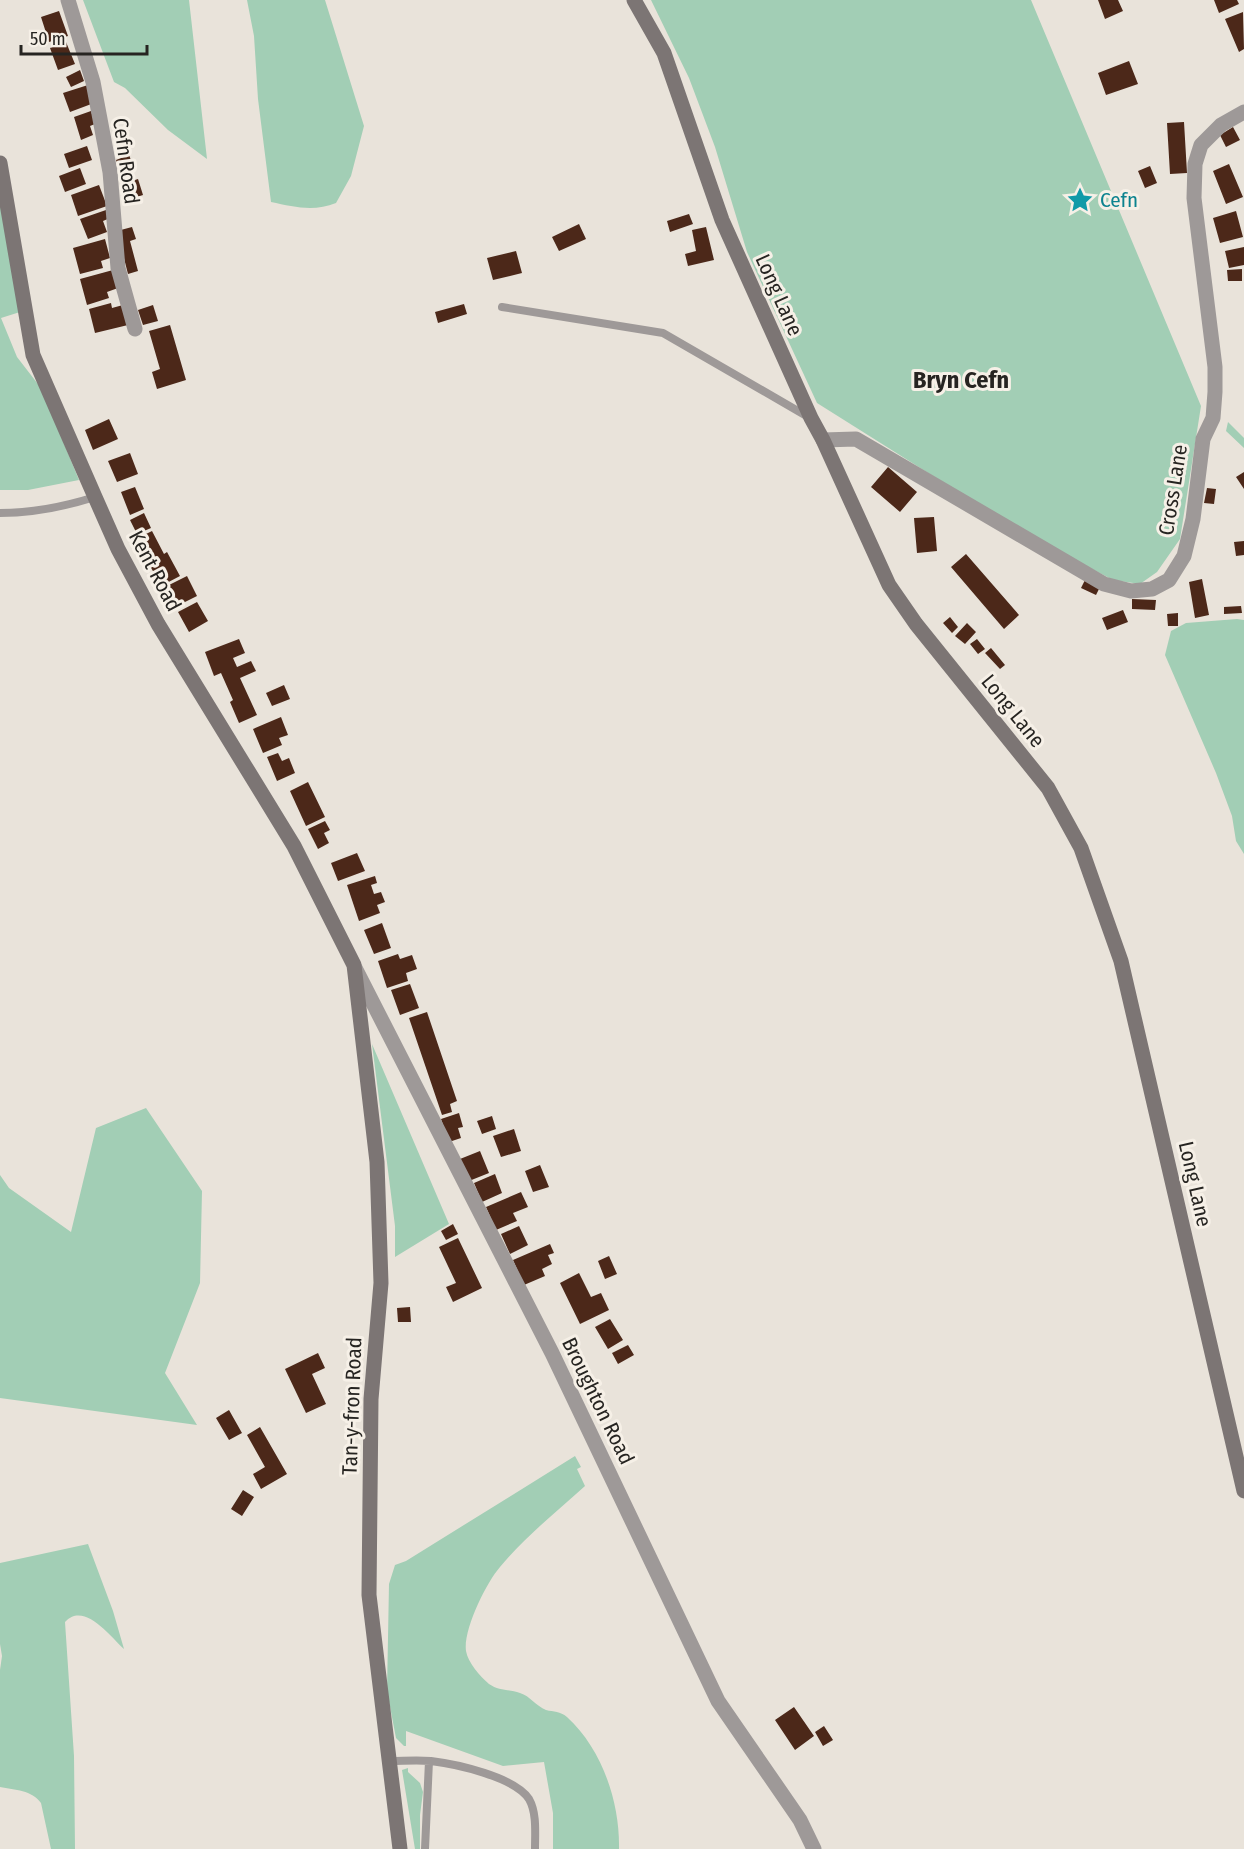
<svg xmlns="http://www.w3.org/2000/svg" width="1244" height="1849" viewBox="0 0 1244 1849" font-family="'Fira Sans Condensed',sans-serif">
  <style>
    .green { fill: #a2ceb5 }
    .building { fill: #4c2819 }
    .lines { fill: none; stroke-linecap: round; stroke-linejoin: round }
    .lane { stroke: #9e9998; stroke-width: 8 }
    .street { stroke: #9e9998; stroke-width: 15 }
    .secondary { stroke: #7c7574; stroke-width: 15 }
    .labels { text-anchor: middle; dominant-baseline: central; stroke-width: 6; stroke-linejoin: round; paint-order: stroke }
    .street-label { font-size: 21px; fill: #262421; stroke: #f6f0e7 }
    .culture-label { font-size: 21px; fill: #0d838f; stroke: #f6f0e7; text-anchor: start }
    .quarter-label { font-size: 24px; font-weight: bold; fill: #262421; stroke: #f6f0e7 }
  </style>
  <rect width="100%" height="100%" fill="#e9e3da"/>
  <path class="green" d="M 83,0 L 189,0 L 207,159 L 168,130 L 125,88 L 114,82 Z
    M 247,0 L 325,0 L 364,126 L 351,176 L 336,203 C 314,212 294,207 271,202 L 258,99 L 254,36 Z
    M 651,0 L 1031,0 L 1201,406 L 1180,539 L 1157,572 L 1140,584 L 1113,580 L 1022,532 L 817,403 L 747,252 L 715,147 L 689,78 Z
    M 0,192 L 20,312 L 1,318 L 17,357 L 41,388 L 79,480 L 28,490 L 0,490 Z
    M 1228,422 L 1244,438 L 1244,448 L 1226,431 Z
    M 1237,619 L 1244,620 L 1244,854 L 1236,841 L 1232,816 L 1216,773 L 1165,655 L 1171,631 L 1186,623 Z
    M 372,1044 L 449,1224 L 395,1257 L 395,1226 Z
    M 146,1108 L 202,1191 L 200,1283 L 165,1373 L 197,1425 L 0,1398 L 0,1175 L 9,1188 L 71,1232 L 96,1128 Z
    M 575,1456 L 581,1467 L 577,1469 L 585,1486 C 556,1512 525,1537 500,1567 C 486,1583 463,1630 466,1651 C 468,1663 480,1676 489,1684 C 499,1691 509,1689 520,1693 C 530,1696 536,1706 546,1710 C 554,1712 560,1711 567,1717 C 602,1749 620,1802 619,1849 L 553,1849 L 553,1813 L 544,1762 L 503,1766 L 406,1731 L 406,1746 L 404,1746 L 396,1738 L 387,1691 L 389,1584 L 395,1565 L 406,1561 Z
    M 88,1544 L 113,1611 L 124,1649 C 110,1636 84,1601 65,1622 L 74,1756 L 75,1849 L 51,1849 L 41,1803 C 32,1790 15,1790 0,1787 L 0,1670 L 2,1656 L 0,1644 L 0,1563 Z
    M 408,1768 L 408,1772 L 420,1783 L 423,1792 L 420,1815 L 420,1849 L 415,1849 L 402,1770 Z"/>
  <path class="building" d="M 1098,0 L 1118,0 L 1123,11 L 1105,19 Z
    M 1214,0 L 1237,0 L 1239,4 L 1219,13 Z
    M 59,11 L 68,36 L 49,42 L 41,17 Z
    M 1243,12 L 1244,49 L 1239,52 L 1225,19 Z
    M 66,42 L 75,64 L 58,70 L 50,48 Z
    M 1129,61 L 1138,84 L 1106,95 L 1098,73 Z
    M 80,70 L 84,81 L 71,87 L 66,77 Z
    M 88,85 L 94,103 L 70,112 L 63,93 Z
    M 91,111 L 95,124 L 90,126 L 93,135 L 81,140 L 74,117 Z
    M 1184,122 L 1187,173 L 1170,174 L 1167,123 Z
    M 1233,127 L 1240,140 L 1226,147 L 1220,135 Z
    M 87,146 L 92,160 L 69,168 L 64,154 Z
    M 129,155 L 133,165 L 120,170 L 116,160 Z
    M 1229,164 L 1243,197 L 1226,204 L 1213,171 Z
    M 1150,166 L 1157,183 L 1145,188 L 1138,171 Z
    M 80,168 L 86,184 L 65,192 L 59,176 Z
    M 138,179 L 143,195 L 127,200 L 122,184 Z
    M 99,185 L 107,206 L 78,216 L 71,195 Z
    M 106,210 L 110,218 L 103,221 L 107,232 L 88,239 L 80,219 Z
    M 1236,211 L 1243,237 L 1220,243 L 1213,218 Z
    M 689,214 L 693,224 L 670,232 L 667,221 Z
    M 579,224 L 586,239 L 559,251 L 552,237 Z
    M 132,227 L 136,239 L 130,241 L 138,271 L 128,274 L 117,231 Z
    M 706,227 L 714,260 L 688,266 L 685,254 L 696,251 L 692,230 Z
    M 105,239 L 110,258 L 101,261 L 103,268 L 80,274 L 73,248 Z
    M 1244,247 L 1244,265 L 1229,268 L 1225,251 Z
    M 516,251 L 522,273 L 493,280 L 487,258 Z
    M 1242,269 L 1242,281 L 1228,281 L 1227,270 Z
    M 113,270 L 118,288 L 107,292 L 109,298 L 87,305 L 80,279 Z
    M 111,303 L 112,308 L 123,305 L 128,325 L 95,333 L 89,309 Z
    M 464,304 L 467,314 L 438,323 L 435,312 Z
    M 153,305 L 158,321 L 143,325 L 138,310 Z
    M 170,325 L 186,380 L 157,389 L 152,372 L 160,369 L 149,331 Z
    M 109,419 L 118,439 L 93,450 L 85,430 Z
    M 130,453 L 138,474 L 117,482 L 108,461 Z
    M 888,467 L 917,492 L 900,512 L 871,487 Z
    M 1244,472 L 1244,489 L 1236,477 Z
    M 135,487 L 144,509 L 130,515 L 121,492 Z
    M 1207,488 L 1216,489 L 1214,504 L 1204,503 Z
    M 144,513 L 151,528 L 137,534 L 130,520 Z
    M 934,517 L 937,551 L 917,553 L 914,518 Z
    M 152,531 L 164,554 L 167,552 L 180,576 L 161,586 L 148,562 L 159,556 L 146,562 L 134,540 Z
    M 1244,541 L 1244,555 L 1236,556 L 1234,542 Z
    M 966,554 L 1019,615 L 1004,629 L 951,567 Z
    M 187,576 L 197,596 L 175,607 L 165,587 Z
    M 1202,579 L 1209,615 L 1195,618 L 1189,582 Z
    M 1085,580 L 1100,587 L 1096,595 L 1081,588 Z
    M 1132,599 L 1156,600 L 1155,610 L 1132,609 Z
    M 197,602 L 208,621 L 189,632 L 178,612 Z
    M 1241,606 L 1242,613 L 1224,614 L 1224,607 Z
    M 1123,610 L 1128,622 L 1107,630 L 1102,618 Z
    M 1178,613 L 1178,626 L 1168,626 L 1167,614 Z
    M 950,617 L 958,627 L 952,633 L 943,623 Z
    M 967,623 L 976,632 L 965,644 L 955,636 Z
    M 239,639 L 245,653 L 233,658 L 237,667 L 251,661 L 256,671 L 240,678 L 257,715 L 239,723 L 230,702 L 233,700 L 221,673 L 214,676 L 205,652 Z
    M 977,639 L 985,649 L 978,654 L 970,644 Z
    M 991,648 L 1005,665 L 1000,669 L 985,653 Z
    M 284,685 L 290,699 L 272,706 L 266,693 Z
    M 281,717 L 288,735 L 279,738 L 282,745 L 263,753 L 253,729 Z
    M 278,753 L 282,761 L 289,758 L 295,773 L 277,781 L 267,757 Z
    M 308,782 L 325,817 L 306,826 L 290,791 Z
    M 325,821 L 330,830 L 324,833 L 329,843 L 318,849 L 308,829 Z
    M 357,853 L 365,871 L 338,881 L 331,863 Z
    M 375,876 L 377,883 L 371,885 L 374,894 L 381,892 L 385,902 L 377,905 L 380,913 L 359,921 L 347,885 Z
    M 382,923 L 391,948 L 374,954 L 364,930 Z
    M 398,954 L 400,959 L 412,955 L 417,969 L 406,973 L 408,981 L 387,988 L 378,961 Z
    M 410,984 L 419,1008 L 400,1015 L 391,990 Z
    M 427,1012 L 457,1101 L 450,1104 L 452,1112 L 442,1115 L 409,1018 Z
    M 459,1113 L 463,1127 L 458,1128 L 461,1138 L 449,1142 L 441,1119 Z
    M 492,1116 L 496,1129 L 482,1134 L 477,1121 Z
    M 514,1129 L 521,1151 L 501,1157 L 493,1136 Z
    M 480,1151 L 489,1173 L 469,1181 L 460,1159 Z
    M 540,1165 L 549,1187 L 533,1192 L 525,1171 Z
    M 495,1174 L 502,1193 L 482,1202 L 474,1183 Z
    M 521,1192 L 528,1207 L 513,1213 L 517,1221 L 496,1230 L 486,1207 Z
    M 453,1224 L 458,1234 L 446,1240 L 441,1231 Z
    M 519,1226 L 528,1245 L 510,1254 L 501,1234 Z
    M 458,1238 L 482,1288 L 453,1302 L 446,1287 L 456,1283 L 439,1247 Z
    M 550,1244 L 554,1253 L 548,1255 L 552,1264 L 542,1269 L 545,1276 L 524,1285 L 513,1260 Z
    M 609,1256 L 617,1274 L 605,1279 L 598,1261 Z
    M 579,1273 L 591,1297 L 601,1293 L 609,1310 L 580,1324 L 560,1283 Z
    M 410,1307 L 411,1322 L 398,1322 L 397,1308 Z
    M 610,1319 L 623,1340 L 608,1349 L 595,1327 Z
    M 628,1345 L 634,1355 L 618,1364 L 612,1353 Z
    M 318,1353 L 325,1368 L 312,1374 L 326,1404 L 306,1413 L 285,1369 Z
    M 229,1410 L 242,1433 L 229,1440 L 216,1418 Z
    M 260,1427 L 287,1474 L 261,1489 L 253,1474 L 265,1467 L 247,1435 Z
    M 243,1490 L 254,1497 L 242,1516 L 231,1509 Z
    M 794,1707 L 814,1736 L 795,1750 L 775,1720 Z
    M 824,1726 L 833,1740 L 823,1746 L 815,1732 Z"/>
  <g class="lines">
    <path class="lane" d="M 502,307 L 663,333 L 810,418
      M 0,513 C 33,513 63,507 95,497
      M 389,1761 C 403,1761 417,1760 431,1761 C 456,1764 515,1777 529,1799 C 537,1813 535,1833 535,1849
      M 425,1849 L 429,1761"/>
    <path class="street" d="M 68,0 L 93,82 L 110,172 L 118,268 L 135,329
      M 823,440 L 856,439 L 1104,584 L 1131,591 L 1152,589 L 1169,580 L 1184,556 L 1193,519 L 1203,439 L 1213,418 L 1215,392 L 1215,367 L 1194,198 L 1195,164 L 1201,145 L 1221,125 L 1244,112
      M 355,968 L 552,1353 L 718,1701 L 800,1820 L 814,1849"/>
    <path class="secondary" d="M 634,0 L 664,53 L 722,220 L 811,418 L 823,440 L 889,585 L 916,624 L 1048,788 L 1081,848 L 1121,961 L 1244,1491
      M 0,163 L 33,355 L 95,497 L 118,549 L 158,624 L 294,846 L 354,965 L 377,1162 L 381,1283 L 371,1399 L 369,1595 L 400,1849"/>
  </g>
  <defs>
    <g id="sight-bare" transform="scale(2.07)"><path d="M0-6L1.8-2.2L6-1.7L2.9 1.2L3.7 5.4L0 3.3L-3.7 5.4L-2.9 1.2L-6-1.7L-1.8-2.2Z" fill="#0f9aa8" stroke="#f6f0e7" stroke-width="2.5" paint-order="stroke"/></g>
  </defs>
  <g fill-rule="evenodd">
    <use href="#sight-bare" x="1080" y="200"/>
  </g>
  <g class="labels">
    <g class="street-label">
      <text transform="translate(126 161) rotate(82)">Cefn Road</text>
      <text transform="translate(779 295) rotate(66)">Long Lane</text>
      <text transform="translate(1173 490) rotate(-81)">Cross Lane</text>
      <text transform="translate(155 571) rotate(62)">Kent Road</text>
      <text transform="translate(1013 711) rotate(51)">Long Lane</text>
      <text transform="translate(1195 1184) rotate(77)">Long Lane</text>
      <text transform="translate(598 1401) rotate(64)">Broughton Road</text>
      <text transform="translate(352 1406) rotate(-88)">Tan-y-fron Road</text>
    </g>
    <g class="culture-label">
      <text x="1100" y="200">Cefn</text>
    </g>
    <g class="quarter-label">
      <text x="961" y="380">Bryn Cefn</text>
    </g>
  </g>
  <path d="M21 45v9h126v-9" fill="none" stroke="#262421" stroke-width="3"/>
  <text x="30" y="45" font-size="18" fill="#262421" stroke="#f6f0e7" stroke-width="4.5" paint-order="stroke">50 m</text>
</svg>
